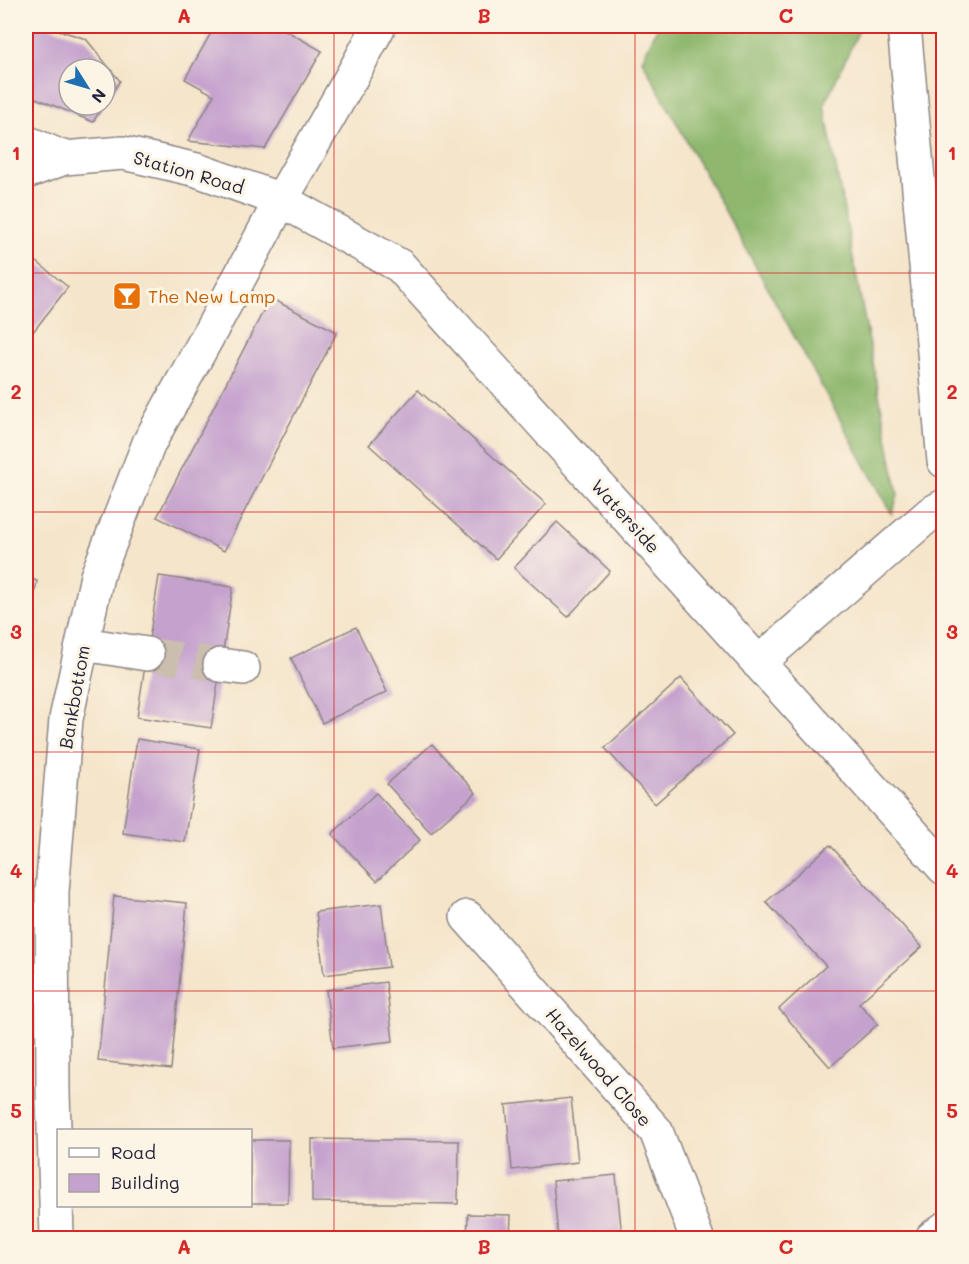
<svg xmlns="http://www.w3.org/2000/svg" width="969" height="1264" viewBox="0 0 969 1264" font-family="Mali,sans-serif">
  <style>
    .forest { fill: #8fb86e; stroke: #586d54; stroke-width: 1.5 }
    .building { fill: #c5a2ce }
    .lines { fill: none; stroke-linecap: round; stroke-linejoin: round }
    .minor-tunnel { stroke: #cbbeae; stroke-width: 33; stroke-dasharray: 33 16; stroke-linecap: butt }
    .minor-casing { stroke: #8c8483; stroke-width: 36 }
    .minor { stroke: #fff; stroke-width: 33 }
    .grid { fill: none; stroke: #d62828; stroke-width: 1.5; stroke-opacity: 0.55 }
    .labels { text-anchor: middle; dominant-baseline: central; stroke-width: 6; stroke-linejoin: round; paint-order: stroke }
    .street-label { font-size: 18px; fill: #22223b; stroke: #fcf5e5 }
    .food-label { font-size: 18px; fill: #c56008; stroke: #fcf5e5; text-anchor: start }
    .neatline { fill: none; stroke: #d62828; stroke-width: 2 }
    .grid-label { font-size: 20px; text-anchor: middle; font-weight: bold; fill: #d62828 }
  </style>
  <rect width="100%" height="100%" fill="#fcf5e5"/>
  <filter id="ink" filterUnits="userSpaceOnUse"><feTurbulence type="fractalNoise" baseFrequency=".0167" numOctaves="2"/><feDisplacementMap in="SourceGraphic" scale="12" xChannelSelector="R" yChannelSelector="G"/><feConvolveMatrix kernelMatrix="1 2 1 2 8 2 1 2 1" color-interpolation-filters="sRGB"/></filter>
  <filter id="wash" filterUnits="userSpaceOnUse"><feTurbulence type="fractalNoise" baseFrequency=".008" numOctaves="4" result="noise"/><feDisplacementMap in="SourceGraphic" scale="24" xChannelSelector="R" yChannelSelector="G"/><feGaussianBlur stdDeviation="1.35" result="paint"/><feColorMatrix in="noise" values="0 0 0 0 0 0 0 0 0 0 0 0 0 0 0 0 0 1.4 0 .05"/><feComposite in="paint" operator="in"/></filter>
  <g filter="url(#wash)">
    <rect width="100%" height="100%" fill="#f5e5cb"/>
    <path class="forest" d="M 658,26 L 861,26 L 824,105 L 898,495 L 892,514 L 642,60 Z"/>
    <g id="blocks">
      <path class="building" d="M 26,26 L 46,26 L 86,39 L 120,81 L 105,103 L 105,69 L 69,69 L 69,105 L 104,105 L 93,122 L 26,94 Z
        M 215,26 L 278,26 L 322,51 L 265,149 L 188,141 L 214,95 L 185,79 Z
        M 26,253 L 68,287 L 26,341 Z
        M 270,298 L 337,332 L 224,551 L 157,517 Z
        M 418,390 L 546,504 L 496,559 L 369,445 Z
        M 557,522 L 610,571 L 568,617 L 514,568 Z
        M 159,576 L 233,587 L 211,728 L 137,717 Z
        M 26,577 L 37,581 L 27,634 L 26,633 Z
        M 356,627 L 387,692 L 322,723 L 291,658 Z
        M 681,678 L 733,735 L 655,804 L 605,748 Z
        M 137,739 L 200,749 L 185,842 L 123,833 Z
        M 432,744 L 476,793 L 431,833 L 387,784 Z
        M 376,793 L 420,840 L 377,881 L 332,834 Z
        M 830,845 L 922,947 L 859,1003 L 878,1024 L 830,1067 L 779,1009 L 826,966 L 766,902 Z
        M 114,896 L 187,903 L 171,1069 L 98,1061 Z
        M 381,904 L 389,967 L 324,975 L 316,912 Z
        M 386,982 L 393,1041 L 333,1048 L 326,990 Z
        M 571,1098 L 578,1162 L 512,1170 L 506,1105 Z
        M 312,1139 L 459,1141 L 458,1204 L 312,1202 Z
        M 250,1140 L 289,1140 L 288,1203 L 250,1203 Z
        M 616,1175 L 622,1238 L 558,1238 L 553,1181 Z
        M 468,1214 L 511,1215 L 510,1238 L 467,1238 Z"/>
    </g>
  </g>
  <g filter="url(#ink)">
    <use href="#blocks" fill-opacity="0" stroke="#8c8483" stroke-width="1.5"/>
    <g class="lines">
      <path class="minor-tunnel" d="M 147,654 L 220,665"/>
      <g class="minor-casing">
        <path id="minor" d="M 904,26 L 944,461
          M 26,142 L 64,158
          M 26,172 L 64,158 L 123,153 L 197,170 L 281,200 L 400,266 L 944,868
          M 83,644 L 147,654
          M 758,663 L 931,513 L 944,506
          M 220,665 L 243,668
          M 467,917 L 656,1131 L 697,1238
          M 57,1238 L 53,1092 L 52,892 L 66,719 L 97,576 L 149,443 L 215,323 L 281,200 L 352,76 L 379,26
          M 932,1238 L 944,1229"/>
      </g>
      <use href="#minor" class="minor"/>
    </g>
  </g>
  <path class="grid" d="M 334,26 L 334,1238M 635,26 L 635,1238M 26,273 L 944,273M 26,512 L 944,512M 26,752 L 944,752M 26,991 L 944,991"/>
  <defs>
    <g id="bar-square" transform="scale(1.5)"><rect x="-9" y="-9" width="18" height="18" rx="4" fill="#e8710a" stroke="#fcf5e5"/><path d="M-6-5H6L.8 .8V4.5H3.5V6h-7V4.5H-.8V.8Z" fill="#fff"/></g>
  </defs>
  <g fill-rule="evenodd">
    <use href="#bar-square" x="127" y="296"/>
  </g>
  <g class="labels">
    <g class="street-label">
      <text transform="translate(189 172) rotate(16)">Station Road</text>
      <text transform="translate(626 516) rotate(48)">Waterside</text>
      <text transform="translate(74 697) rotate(-80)">Bankbottom</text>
      <text transform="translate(599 1067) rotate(49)">Hazelwood Close</text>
    </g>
    <g class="food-label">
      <text x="148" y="296">The New Lamp</text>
    </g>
  </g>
  <rect width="969" height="1264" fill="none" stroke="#fcf5e5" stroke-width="66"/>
  <rect x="57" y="1129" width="195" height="78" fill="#fcf5e5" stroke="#a5a1a1" stroke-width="1.5"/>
  <rect x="69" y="1148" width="30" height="9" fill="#ffffff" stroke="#a5a1a1" stroke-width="1.5"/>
  <text x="111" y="1159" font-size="18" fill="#22223b">Road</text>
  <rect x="69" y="1174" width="30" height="18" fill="#c5a2ce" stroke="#a5a1a1" stroke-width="1.5"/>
  <text x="111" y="1189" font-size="18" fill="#22223b">Building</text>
  <g transform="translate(87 87) rotate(127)"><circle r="28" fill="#fcf5e5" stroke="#a5a1a1" stroke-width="1.5"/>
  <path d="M0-4.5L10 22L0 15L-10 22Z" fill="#1f6fb2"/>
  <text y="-9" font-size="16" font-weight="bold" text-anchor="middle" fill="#22223b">N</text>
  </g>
  <rect x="33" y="33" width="903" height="1198" class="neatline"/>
  <g class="grid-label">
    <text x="184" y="23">A</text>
    <text x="484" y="23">B</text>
    <text x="786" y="23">C</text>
    <text x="16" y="160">1</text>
    <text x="952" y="160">1</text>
    <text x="16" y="399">2</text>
    <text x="952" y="399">2</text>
    <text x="16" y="639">3</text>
    <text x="952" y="639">3</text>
    <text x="16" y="878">4</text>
    <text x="952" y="878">4</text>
    <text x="16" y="1118">5</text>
    <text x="952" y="1118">5</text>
    <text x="184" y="1254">A</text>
    <text x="484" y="1254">B</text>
    <text x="786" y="1254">C</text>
  </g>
</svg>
